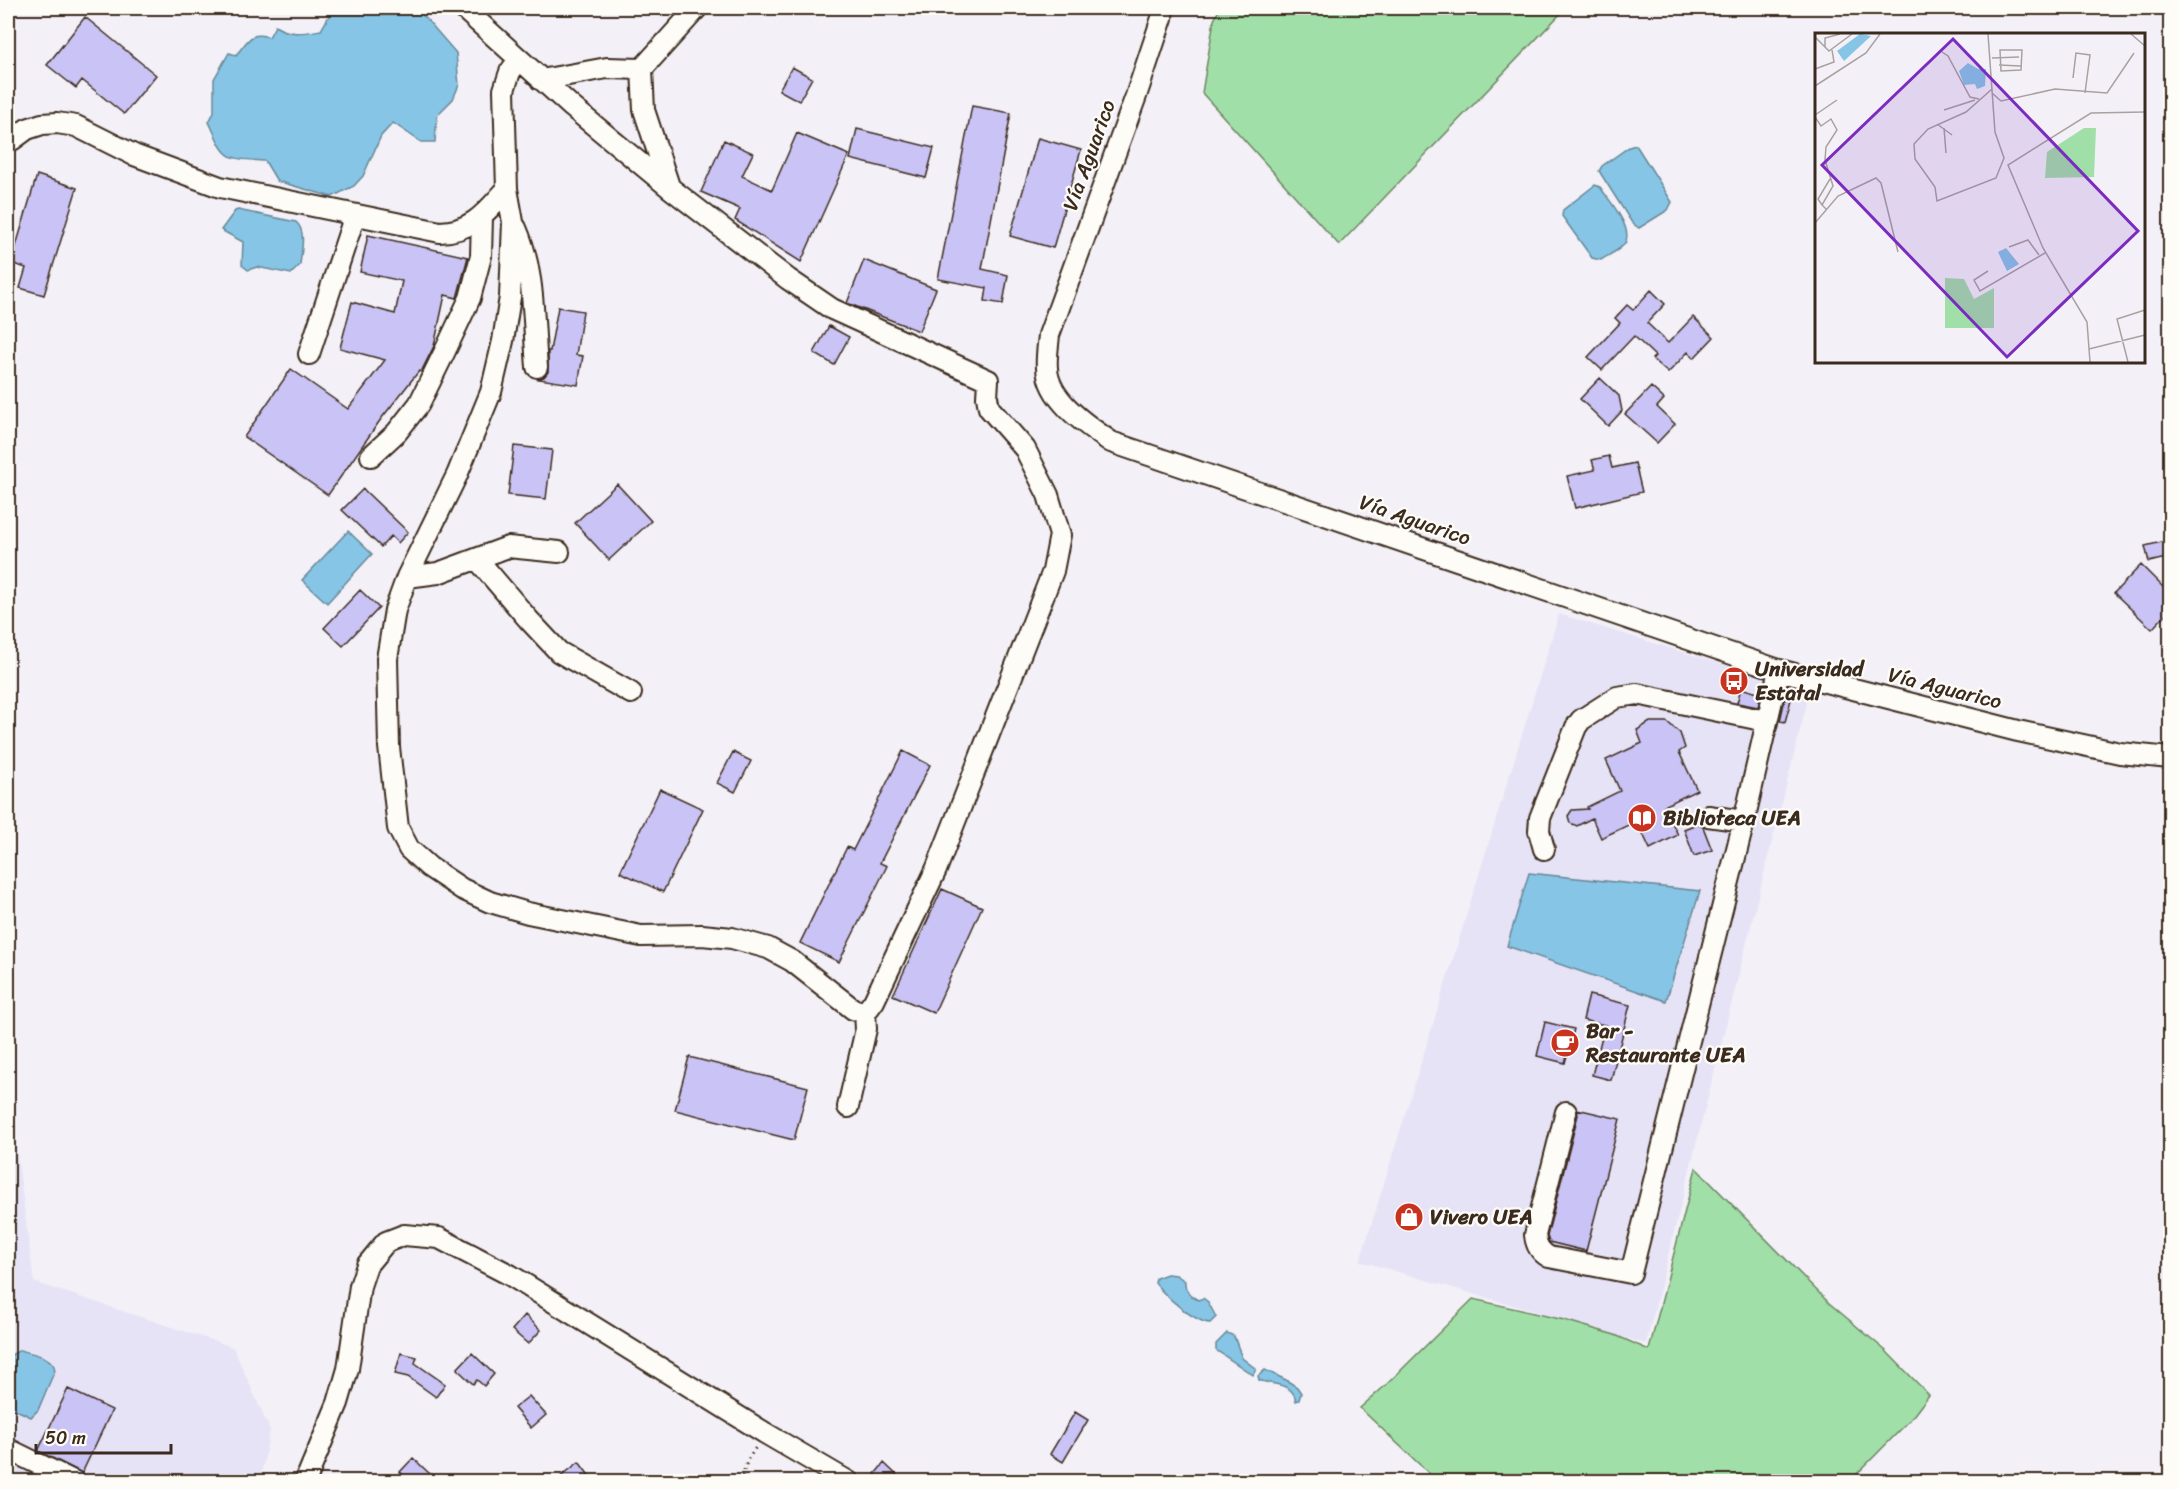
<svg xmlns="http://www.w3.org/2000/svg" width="2178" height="1489" viewBox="0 0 2178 1489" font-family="Sriracha,sans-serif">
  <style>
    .built { fill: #e7e3f6 }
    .green { fill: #a1dfa8; stroke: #6e8463; stroke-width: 1.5 }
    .water { fill: #86c5e6; stroke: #688796; stroke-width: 1.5 }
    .building { fill: #cac3f5; stroke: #3b2a1e; stroke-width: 1.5 }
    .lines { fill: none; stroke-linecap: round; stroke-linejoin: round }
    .minor-casing { stroke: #3b2a1e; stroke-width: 24 }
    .path { stroke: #3b2a1e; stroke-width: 3; stroke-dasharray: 1.5 4.5; stroke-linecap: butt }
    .minor { stroke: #fdfcf7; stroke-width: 20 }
    .labels { text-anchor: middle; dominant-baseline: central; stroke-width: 4.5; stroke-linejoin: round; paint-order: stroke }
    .street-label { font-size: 21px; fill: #3b2a1e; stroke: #fdfcf7 }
    .poi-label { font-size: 21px; font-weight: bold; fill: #3b2a1e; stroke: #fdfcf7; text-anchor: start }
    .inset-road { fill: none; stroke: #a9a1a0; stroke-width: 1.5 }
    .view { fill: #7b2cbf; fill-opacity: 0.15; stroke: #7b2cbf; stroke-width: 3 }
    .inset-edge { fill: none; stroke: #3b2a1e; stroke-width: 3 }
  </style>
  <rect width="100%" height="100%" fill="#f3f1f7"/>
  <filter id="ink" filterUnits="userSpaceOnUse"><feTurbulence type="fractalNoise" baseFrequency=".0167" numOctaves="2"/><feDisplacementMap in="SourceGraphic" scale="12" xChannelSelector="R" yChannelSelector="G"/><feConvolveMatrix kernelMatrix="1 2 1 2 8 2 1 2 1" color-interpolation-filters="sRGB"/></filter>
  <g filter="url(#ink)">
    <path class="built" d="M 1559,614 L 1810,691 L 1646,1344 L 1360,1261 Z
      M 8,1128 L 16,1146 L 34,1282 L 233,1347 L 270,1430 L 260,1481 L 8,1481 Z"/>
    <path class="green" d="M 1220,8 L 1566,8 L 1339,245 L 1202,93 L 1214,20 Z
      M 1696,1168 L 1829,1303 L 1886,1351 L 1929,1395 L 1910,1420 L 1850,1481 L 1437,1481 L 1360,1408 L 1386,1385 L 1473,1299 L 1564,1320 L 1615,1335 L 1649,1350 Z"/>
    <path class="water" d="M 330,8 L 417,8 L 456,53 L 459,85 L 453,99 L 437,115 L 435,142 L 421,142 L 393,123 L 381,136 L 363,176 L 354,186 L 332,197 L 277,181 L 265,161 C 222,158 227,160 209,122 L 214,112 L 214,79 L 229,53 L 236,55 C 248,42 249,31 269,37 L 275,26 C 291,36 303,33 321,30 L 329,16 Z
      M 1636,145 L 1672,202 L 1668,210 L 1639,228 L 1632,223 L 1599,171 L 1602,166 L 1629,147 Z
      M 1595,185 L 1600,187 C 1608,199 1634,228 1625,243 C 1621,250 1608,255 1601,260 L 1592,258 L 1562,216 L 1563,210 Z
      M 238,210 L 296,222 C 307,231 301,252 300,265 L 291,274 L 257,267 L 248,270 L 242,265 L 243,242 L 221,230 L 235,211 Z
      M 348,531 L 372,554 L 327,603 L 302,580 Z
      M 1529,873 L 1700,891 L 1666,1001 L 1507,946 Z
      M 1167,1274 L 1176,1275 L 1185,1281 C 1184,1290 1190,1296 1198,1300 L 1203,1298 L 1208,1302 L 1216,1317 L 1210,1323 C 1194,1322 1164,1295 1155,1283 L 1156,1278 Z
      M 1227,1333 L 1234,1336 L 1242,1358 L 1256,1369 L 1253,1375 L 1216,1350 L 1216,1344 Z
      M 20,1350 C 33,1354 53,1356 55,1370 L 38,1410 L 31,1417 L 8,1406 L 8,1371 L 11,1355 Z
      M 1265,1370 L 1286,1380 L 1297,1387 L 1301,1393 L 1299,1400 L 1296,1401 C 1293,1382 1273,1386 1259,1380 L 1258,1376 Z"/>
    <path class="building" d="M 85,17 L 156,75 L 124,114 L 82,80 L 76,88 L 47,65 Z
      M 792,67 L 812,78 L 799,101 L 779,90 Z
      M 972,106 L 1011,113 L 982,269 L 1008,275 L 1003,304 L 985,301 L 987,288 L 938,279 Z
      M 857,129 L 934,148 L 926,178 L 850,159 Z
      M 797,133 L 849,155 L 801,262 L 735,220 L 740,209 L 701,192 L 724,140 L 753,153 L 742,176 L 772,190 Z
      M 1038,138 L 1081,150 L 1053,248 L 1010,236 Z
      M 37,175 L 77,188 L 44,295 L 20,288 L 26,268 L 11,263 Z
      M 368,235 L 468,257 L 457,298 L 445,295 L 434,346 L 421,372 L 419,371 L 381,419 L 328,495 L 244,437 L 291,369 L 348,409 L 385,360 L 340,348 L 352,302 L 395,314 L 402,281 L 360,272 Z
      M 864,260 L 936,289 L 919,331 L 847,303 Z
      M 1651,290 L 1665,304 L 1647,323 L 1668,343 L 1693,317 L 1714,337 L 1694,358 L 1688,352 L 1668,373 L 1652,359 L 1655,356 L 1634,336 L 1602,370 L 1588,357 L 1620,323 L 1615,318 L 1627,305 L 1633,310 Z
      M 558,307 L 583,311 L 576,355 L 583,356 L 578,385 L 539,379 L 544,377 L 548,372 L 548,351 L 550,351 Z
      M 829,326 L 849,337 L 834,365 L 814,353 Z
      M 1600,378 L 1619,396 L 1622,411 L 1608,426 L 1580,399 Z
      M 1651,387 L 1664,399 L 1657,407 L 1675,424 L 1657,443 L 1625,414 Z
      M 514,446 L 552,450 L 546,499 L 508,495 Z
      M 1609,456 L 1612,468 L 1635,463 L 1642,492 L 1575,508 L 1567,476 L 1595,470 L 1592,460 Z
      M 617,484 L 651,521 L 609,560 L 575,523 Z
      M 363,489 L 408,532 L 398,543 L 391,536 L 381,547 L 342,510 Z
      M 2166,541 L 2170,557 L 2149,562 L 2145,546 Z
      M 2141,565 L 2170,594 L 2170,610 L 2152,629 L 2114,593 Z
      M 360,590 L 379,608 L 343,646 L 324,628 Z
      M 1741,688 L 1761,694 L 1758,707 L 1737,703 Z
      M 1786,694 L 1792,696 L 1785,722 L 1780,721 Z
      M 1650,722 L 1667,722 L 1680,733 L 1685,748 L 1679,752 L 1697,790 L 1664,806 L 1678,835 L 1650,849 L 1637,821 L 1601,838 L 1592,818 L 1577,826 L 1570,823 L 1568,816 L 1572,810 L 1588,809 L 1587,807 L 1620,791 L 1606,760 L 1642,743 L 1637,730 Z
      M 903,751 L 930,765 L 880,863 L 887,866 L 839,962 L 800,943 L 847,847 L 853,850 Z
      M 733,752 L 751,761 L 735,792 L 717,783 Z
      M 660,789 L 703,809 L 663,892 L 620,872 Z
      M 1699,823 L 1703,827 L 1712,850 L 1694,856 L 1684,829 Z
      M 942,889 L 982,907 L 934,1013 L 893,995 Z
      M 1589,995 L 1630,1005 L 1611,1080 L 1592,1075 L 1605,1025 L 1583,1020 Z
      M 1545,1022 L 1574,1029 L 1565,1063 L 1537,1056 Z
      M 689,1057 L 808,1087 L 794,1140 L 675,1110 Z
      M 1577,1109 L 1620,1119 L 1586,1251 L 1549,1242 L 1547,1236 L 1578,1115 Z
      M 525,1315 L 541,1330 L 528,1344 L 512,1330 Z
      M 401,1353 L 417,1357 L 415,1363 L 445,1384 L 436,1397 L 408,1377 L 395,1374 Z
      M 472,1353 L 494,1374 L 484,1386 L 477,1380 L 473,1384 L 457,1369 Z
      M 68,1389 L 112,1410 L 82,1473 L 38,1451 Z
      M 529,1396 L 546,1415 L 531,1428 L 514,1408 Z
      M 1075,1412 L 1088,1420 L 1063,1462 L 1050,1454 Z
      M 413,1458 L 430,1474 L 423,1482 L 410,1482 L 400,1472 Z
      M 579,1462 L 594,1482 L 554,1482 Z
      M 884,1463 L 904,1482 L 883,1482 L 875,1474 Z"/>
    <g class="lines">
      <g class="minor-casing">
        <path id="minor" d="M 463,8 L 572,107 L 670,188 L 788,279 L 832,309 L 988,380 L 987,397 L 989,408 L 1025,449 L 1048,495 L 1060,535 L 1053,571 L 936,870 L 874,1001 L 865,1013 L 853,1009 L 792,961 L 768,948 L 732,938 L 702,935 L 641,936 L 528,913 L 490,902 L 462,889 L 429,867 L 409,849 L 398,828 L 389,747 L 387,659 L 395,610 L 407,577 L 457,475 L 491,392 L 503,341 L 510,297 L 513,222 L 507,189 L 504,90 L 510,72 L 519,59
          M 1163,8 L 1162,18 L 1136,96 L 1049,335 C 1048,346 1046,358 1047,368 C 1048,400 1088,426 1111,442 L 1779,670 L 2018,731 L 2120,753 L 2170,758
          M 642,69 L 644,110 L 669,186
          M 541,80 L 607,68 L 642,69 L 697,8
          M 12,140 L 27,129 L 42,124 L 57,123 L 76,126 L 134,155 L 220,187 L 440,232 C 473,231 486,212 507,189
          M 516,228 C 535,271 533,320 537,367
          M 309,354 L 355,215
          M 371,456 L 397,432 L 419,404 L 445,351 L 470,298 L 481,256 L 482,217
          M 477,559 L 529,620 L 559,652 L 631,693
          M 407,577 L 438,573 L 508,547 L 559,552
          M 1708,816 L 1744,821
          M 1544,849 L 1539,831 L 1540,818 L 1576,727 L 1581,720 L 1617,697 L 1637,694 L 1766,721
          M 848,1107 L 866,1029 L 865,1013
          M 1566,1112 L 1535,1235 C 1536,1246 1540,1252 1549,1257 L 1631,1273 L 1744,821 L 1779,670
          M 8,1449 L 75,1482
          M 305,1482 L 338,1403 L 348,1369 L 360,1286 L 367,1265 L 386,1242 L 404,1235 L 439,1238 L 510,1275 L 765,1433 L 849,1482"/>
      </g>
      <path class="path" d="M 740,1482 L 748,1459 L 756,1447"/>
      <use href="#minor" class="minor"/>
    </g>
  </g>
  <defs>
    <g id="bus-disc" transform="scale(1.5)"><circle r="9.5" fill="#c8321e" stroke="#fdfcf7"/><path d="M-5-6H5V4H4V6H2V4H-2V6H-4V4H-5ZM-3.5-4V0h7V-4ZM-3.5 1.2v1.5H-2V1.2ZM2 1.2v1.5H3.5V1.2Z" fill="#fff"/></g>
    <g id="library-disc" transform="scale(1.5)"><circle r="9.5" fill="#c8321e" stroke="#fdfcf7"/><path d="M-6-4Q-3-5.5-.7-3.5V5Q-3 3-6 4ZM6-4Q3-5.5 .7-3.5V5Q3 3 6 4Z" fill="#fff"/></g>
    <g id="cafe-disc" transform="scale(1.5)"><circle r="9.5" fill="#c8321e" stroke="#fdfcf7"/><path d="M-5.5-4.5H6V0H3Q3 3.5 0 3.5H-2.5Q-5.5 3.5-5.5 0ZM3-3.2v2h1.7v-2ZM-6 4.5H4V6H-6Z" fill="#fff"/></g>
    <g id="shop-disc" transform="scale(1.5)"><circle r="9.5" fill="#c8321e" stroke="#fdfcf7"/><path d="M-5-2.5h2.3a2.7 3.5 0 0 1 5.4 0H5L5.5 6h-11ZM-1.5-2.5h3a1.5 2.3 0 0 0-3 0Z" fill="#fff"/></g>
  </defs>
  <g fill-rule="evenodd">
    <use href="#bus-disc" x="1734" y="681"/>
    <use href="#library-disc" x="1642" y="818"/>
    <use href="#cafe-disc" x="1565" y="1043"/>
    <use href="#shop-disc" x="1409" y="1217"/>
  </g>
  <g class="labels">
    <g class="street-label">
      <text transform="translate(1089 155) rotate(-70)">Vía Aguarico</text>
      <text transform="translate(1415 520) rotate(19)">Vía Aguarico</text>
      <text transform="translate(1945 688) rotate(14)">Vía Aguarico</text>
    </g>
    <g class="poi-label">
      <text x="1755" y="669">Universidad<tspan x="1755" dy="24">Estatal</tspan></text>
      <text x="1663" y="818">Biblioteca UEA</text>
      <text x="1586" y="1031">Bar -<tspan x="1586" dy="24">Restaurante UEA</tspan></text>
      <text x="1430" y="1217">Vivero UEA</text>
    </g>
  </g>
  <g transform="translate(1815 33)">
    <rect width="330" height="330" fill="#f3f1f7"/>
    <path d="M 269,95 L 281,95 L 279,144 L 230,145 L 232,119 ZM 130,245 L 149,246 L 159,266 L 179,255 L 179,295 L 130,295 Z" fill="#a1dfa8"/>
    <path d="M 45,1 L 56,3 L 29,28 L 22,18 ZM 153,30 L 163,36 L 171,36 L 170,53 L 162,56 L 160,51 L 149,52 L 144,38 ZM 191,215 L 204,231 L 192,238 L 183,219 Z" fill="#86c5e6"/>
    <path class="inset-road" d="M 173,1 L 180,99 L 189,125 L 181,145 L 122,168 L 120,154 L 100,126 L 99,111 L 113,96 L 151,79 L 177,56M 316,1 L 330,13M 0,4 L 14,18 L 37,1M 10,14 L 10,5 L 25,1M 185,17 L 207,17 L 206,37 L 186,38 ZM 127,19 L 133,23 L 155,64 L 164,66M 177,25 L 204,24M 184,32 L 206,33M 0,36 L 19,29 L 17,17M 258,45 L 261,20 L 275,22 L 270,60M 0,53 L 51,20 L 65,1M 177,60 L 186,68 L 240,56 L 292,60 L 319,20M 129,77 L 160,67M 0,82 L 22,67M 0,84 L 6,93 L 16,86 L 22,97 L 11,114 L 10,127 L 18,153 L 7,172 L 11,176M 122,91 L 137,102M 129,95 L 131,120M 7,172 L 3,166 L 15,146M 0,190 L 23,163 L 61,145 L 66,150 L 83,219M 194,214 L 213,207 L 224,222M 173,238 L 159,247 L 165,258 L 230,220M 274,316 L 330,302M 275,329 L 272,289 L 228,215 L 193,132 L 276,80 L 330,79M 313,329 L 302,286 L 330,277"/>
    <path class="view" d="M 138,6 L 323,198 L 192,324 L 7,132 Z"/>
    <rect width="330" height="330" class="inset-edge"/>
  </g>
  <rect width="2178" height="1489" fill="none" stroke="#fdfcf7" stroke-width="30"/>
  <rect x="15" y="15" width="2148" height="1459" fill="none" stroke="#3b2a1e" stroke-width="2" filter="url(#ink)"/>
  <path d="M36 1444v9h135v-9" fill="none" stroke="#3b2a1e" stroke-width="3"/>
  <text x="45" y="1444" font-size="18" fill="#3b2a1e" stroke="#fdfcf7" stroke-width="4.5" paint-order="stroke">50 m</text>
</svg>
